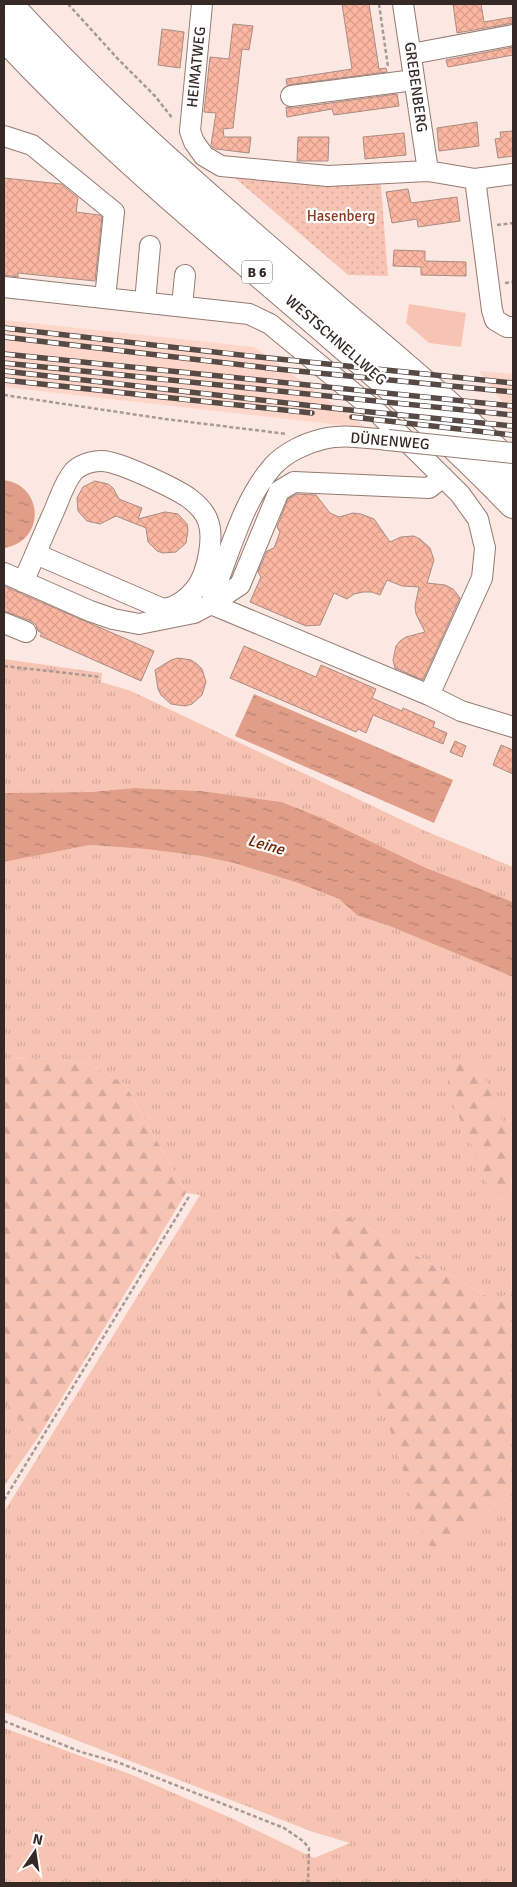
<svg xmlns="http://www.w3.org/2000/svg" width="517" height="1887" viewBox="0 0 517 1887" font-family="Signika,sans-serif">
  <style>
    .built { fill: #fed6c9 }
    .grass { fill: url(#grass-tufts); fill-rule: evenodd }
    .forest { fill: url(#forest-firs) }
    .park { fill: url(#park-dots) }
    .pitch { fill: #f7c4b4 }
    .water { fill: url(#water-ripples) }
    .building { fill: url(#building-cross-hatch); stroke: #a98c82 }
    .lines { fill: none; stroke-linecap: round; stroke-linejoin: round }
    .minor-casing { stroke: #967a71; stroke-width: 22 }
    .highway-casing { stroke: #967a71; stroke-width: 30 }
    .path { stroke: #a99994; stroke-width: 2.5; stroke-dasharray: 4 2.5; stroke-linecap: butt }
    .minor { stroke: #fff; stroke-width: 20 }
    .highway { stroke: #fff; stroke-width: 28 }
    .rail-casing { stroke: #574a45; stroke-width: 5.5 }
    .rail { stroke: #fff; stroke-width: 4; stroke-dasharray: 11; stroke-linecap: butt }
    .minor-bridge-casing { stroke: #967a71; stroke-width: 22; stroke-linecap: butt }
    .minor-bridge { stroke: #fff; stroke-width: 20 }
    .labels { text-anchor: middle; dominant-baseline: central; stroke-width: 4.5; stroke-linejoin: round; paint-order: stroke }
    .shield { fill: #fff; stroke: #726966; stroke-width: 1 }
    .shield-label { font-size: 14px; font-weight: bold; fill: #352925 }
    .street-label { font-size: 15px; fill: #352925; stroke: #fff }
    .park-label { font-size: 15px; fill: #893a20; stroke: #fff }
    .water-label { font-size: 16px; font-style: italic; fill: #6f2204; stroke: #fff }
  </style>
  <defs>
    <pattern id="grass-tufts" width="24" height="20" patternUnits="userSpaceOnUse" patternTransform="scale(1.25)"><rect width="24" height="20" fill="#f7c4b4"/><path d="M3 7l-1-3M5 7V3M7 7l1-3M15 17l-1-3M17 17v-4M19 17l1-3" fill="none" stroke="#d4a89b"/></pattern>
    <pattern id="forest-firs" width="22" height="20" patternUnits="userSpaceOnUse" patternTransform="scale(1.25)"><rect width="22" height="20" fill="#f7c4b4"/><path d="M5 1l3.5 6h-7zM16 11l3.5 6h-7z" fill="#d4a89b"/></pattern>
    <pattern id="park-dots" width="8" height="8" patternUnits="userSpaceOnUse" patternTransform="scale(1.25)"><rect width="8" height="8" fill="#f7c4b4"/><path d="M2 2h.1M6 6h.1" fill="none" stroke="#d4a89b" stroke-width="1.8" stroke-linecap="round"/></pattern>
    <pattern id="water-ripples" width="26" height="14" patternUnits="userSpaceOnUse" patternTransform="scale(1.25)"><rect width="26" height="14" fill="#e09e89"/><path d="M2 4q2-2 4 0t4 0M15 11q2-2 4 0t4 0" fill="none" stroke="#b68170"/></pattern>
    <pattern id="building-cross-hatch" width="8" height="8" patternUnits="userSpaceOnUse" patternTransform="scale(1.25)"><rect width="8" height="8" fill="#fcb7a2"/><path d="M0 0l8 8M0 8l8-8" fill="none" stroke="#d99d8b"/></pattern>
  </defs>
  <rect width="100%" height="100%" fill="#fbe8e2"/>
  <path class="built" d="M 4,320 L 254,347 L 367,428 L 4,387 Z
    M 479,371 L 513,374 L 513,416 Z"/>
  <path class="grass" d="M 4,659 L 102,673 L 101,682 L 131,691 L 423,830 L 513,867 L 513,902 L 424,867 L 322,818 L 282,802 L 202,791 L 134,788 L 90,792 L 4,793 Z
    M 90,845 L 145,849 L 202,856 L 234,863 L 298,883 L 339,899 L 358,916 L 387,925 L 513,977 L 513,1255 L 511,1290 L 497,1302 L 335,1209 L 326,1213 L 473,1524 L 491,1508 L 513,1495 L 513,1883 L 4,1883 L 4,1728 L 130,1774 L 231,1818 L 314,1858 L 350,1843 L 313,1832 L 4,1712 L 4,1512 L 200,1195 L 186,1193 L 125,1084 L 90,1065 L 53,1058 L 4,1059 L 4,862 ZM 511,1170 L 512,1193 L 500,1200 L 489,1191 L 484,1173 Z
    M 4,1400 L 37,1439 L 4,1486 Z"/>
  <path class="forest" d="M 53,1058 L 90,1065 L 125,1084 L 186,1193 L 37,1439 L 4,1401 L 4,1059 Z
    M 469,1062 L 486,1080 L 510,1139 L 512,1194 L 500,1200 L 489,1191 L 484,1173 L 448,1092 L 448,1067 Z
    M 335,1209 L 497,1302 L 511,1290 L 513,1255 L 513,1495 L 491,1508 L 442,1555 L 425,1542 L 326,1223 L 326,1213 Z"/>
  <path class="park" d="M 221,166 L 380,174 L 388,276 L 348,275 Z"/>
  <path class="pitch" d="M 409,304 L 466,313 L 461,347 L 429,343 L 406,323 Z"/>
  <path class="water" d="M 4,480 C 45,486 45,542 4,548 Z
    M 254,694 L 453,780 L 434,823 L 235,736 Z
    M 134,788 L 202,791 L 282,802 L 322,818 L 424,867 L 513,902 L 513,977 L 387,925 L 358,916 L 339,899 L 298,883 L 234,863 L 201,856 L 145,849 L 90,845 L 4,862 L 4,793 L 90,792 Z"/>
  <path class="building" d="M 342,4 L 369,4 L 379,69 L 386,68 L 387,72 L 287,85 L 286,79 L 352,69 Z
    M 453,4 L 481,4 L 484,22 L 513,17 L 513,23 L 457,33 Z
    M 233,24 L 253,26 L 249,50 L 242,49 L 233,128 L 223,129 L 224,137 L 251,137 L 249,153 L 216,149 L 212,147 L 211,145 L 216,113 L 204,112 L 210,57 L 229,59 Z
    M 162,29 L 184,32 L 180,68 L 158,65 Z
    M 513,47 L 513,55 L 448,67 L 446,60 Z
    M 397,94 L 399,106 L 334,115 L 332,109 L 287,117 L 286,107 L 293,108 Z
    M 477,122 L 479,146 L 439,151 L 437,128 Z
    M 513,131 L 513,156 L 498,158 L 495,139 L 501,138 L 500,132 Z
    M 404,133 L 406,155 L 365,159 L 363,137 Z
    M 298,137 L 329,137 L 328,161 L 297,161 Z
    M 4,178 L 61,184 L 78,198 L 76,212 L 99,215 L 102,217 L 95,281 L 18,273 L 18,277 L 4,275 Z
    M 408,189 L 411,203 L 457,197 L 460,221 L 418,227 L 417,219 L 392,223 L 386,192 Z
    M 394,250 L 425,251 L 425,261 L 466,262 L 466,276 L 421,275 L 421,267 L 393,266 Z
    M 95,481 L 108,484 L 113,488 L 119,499 L 142,508 L 138,519 L 165,512 L 178,514 L 187,524 L 188,530 L 186,543 L 176,552 L 163,553 L 157,551 L 148,542 L 146,528 L 116,516 L 100,524 L 87,521 L 78,511 L 77,498 L 83,487 Z
    M 297,494 L 316,495 L 330,513 L 339,517 L 353,513 L 361,514 L 374,519 L 390,542 L 401,537 L 414,536 L 420,539 L 430,548 L 434,560 L 427,583 L 445,585 L 453,589 L 460,598 L 423,680 L 395,668 L 393,660 L 396,646 L 400,641 L 406,637 L 425,632 L 416,614 L 415,606 L 419,587 L 402,586 L 387,580 L 380,595 L 372,592 L 363,592 L 354,594 L 347,599 L 334,593 L 320,625 L 306,626 L 250,602 L 261,577 L 258,572 L 267,551 L 274,548 L 280,532 L 277,527 L 288,499 Z
    M 4,586 L 154,651 L 141,681 L 40,636 L 42,633 L 38,631 L 36,625 L 31,621 L 4,611 Z
    M 244,646 L 316,677 L 321,665 L 376,689 L 372,698 L 402,711 L 403,708 L 435,722 L 433,727 L 447,733 L 443,744 L 373,715 L 366,733 L 358,729 L 356,732 L 230,678 Z
    M 178,658 L 191,660 L 197,664 L 202,669 L 206,682 L 202,695 L 192,704 L 185,706 L 171,704 L 161,695 L 158,689 L 155,670 L 171,660 Z
    M 455,741 L 466,746 L 462,757 L 450,752 Z
    M 501,745 L 513,750 L 513,774 L 493,765 Z"/>
  <g class="lines">
    <g class="minor-casing">
      <path id="minor" d="M 202,4 L 190,131 L 194,142 L 204,156 L 221,166 L 328,176 L 428,171 L 475,179 L 513,174
        M 403,4 L 428,171
        M 411,54 L 513,35
        M 291,96 L 414,80
        M 4,136 L 32,145 L 114,212 L 105,298
        M 475,179 L 492,310 L 495,320 L 507,327 L 513,327
        M 4,287 L 249,314 L 270,324 L 379,414 L 460,494 L 478,519 L 485,548 L 482,578 L 429,695
        M 145,302 L 150,246
        M 182,306 L 185,275
        M 4,573 L 90,611 L 113,619 L 139,624 L 194,613 L 211,604 L 215,589 C 231,548 244,499 273,466 C 286,452 306,443 323,439 C 344,434 367,438 388,440
        M 23,582 C 34,558 44,533 55,509 C 60,497 65,481 74,471 C 82,463 98,459 109,462 C 127,466 173,487 189,498 C 197,504 205,512 208,521 C 214,537 208,565 201,580 C 194,594 179,607 163,609 L 36,554
        M 211,604 L 429,695 L 461,711 L 513,727
        M 211,604 L 240,585 L 279,491 L 294,482 L 429,488 L 443,477
        M 4,623 L 26,632"/>
    </g>
    <g class="highway-casing">
      <path id="highway" d="M 8,4 C 108,114 221,209 334,307 C 395,359 458,410 513,469
        M 4,36 C 161,206 353,338 513,504"/>
    </g>
    <path class="path" d="M 68,4 L 118,59 L 155,96 L 173,119
      M 379,4 L 388,67
      M 497,225 L 513,223
      M 505,283 L 513,282
      M 4,395 L 165,419 L 287,434
      M 4,666 L 101,677
      M 4,1500 L 190,1195
      M 4,1721 L 81,1752 L 117,1762 L 284,1828 L 303,1841 L 309,1848 L 308,1883"/>
    <use href="#minor" class="minor"/>
    <use href="#highway" class="highway"/>
    <g class="rail-casing">
      <path id="rail" d="M 4,328 L 259,357 L 513,383
        M 4,337 L 277,369 L 513,392
        M 4,354 L 513,406
        M 4,363 L 513,415
        M 4,371 L 340,409 L 513,426
        M 4,380 L 312,413
        M 352,417 L 513,435"/>
    </g>
    <use href="#rail" class="rail"/>
    <g class="minor-bridge-casing">
      <path id="minor-bridge" d="M 388,440 L 513,453"/>
    </g>
    <use href="#minor-bridge" class="minor-bridge"/>
  </g>
  <g class="labels">
    <rect class="shield" x="242" y="260.5" width="30" height="23" rx="4"/>
    <g class="shield-label">
      <text x="257" y="272">B 6</text>
    </g>
    <g class="street-label">
      <text transform="translate(196 67) rotate(-84)">HEIMATWEG</text>
      <text transform="translate(416 87) rotate(82)">GREBENBERG</text>
      <text transform="translate(336 340) rotate(41)">WESTSCHNELLWEG</text>
      <text transform="translate(390 441) rotate(5)">DÜNENWEG</text>
    </g>
    <g class="park-label">
      <text x="341" y="216">Hasenberg</text>
    </g>
    <g class="water-label">
      <text transform="translate(266 845) rotate(16)">Leine</text>
    </g>
  </g>
  <rect width="517" height="1887" fill="none" stroke="#352925" stroke-width="10"/>
  <g transform="translate(35 1852) rotate(13)" stroke="#ffffff" stroke-width="4" paint-order="stroke">
  <path d="M0-4L9 19L0 12L-9 19Z" fill="#352925"/>
  <text y="-8" font-size="14" font-weight="bold" text-anchor="middle" fill="#352925">N</text>
  </g>
</svg>
